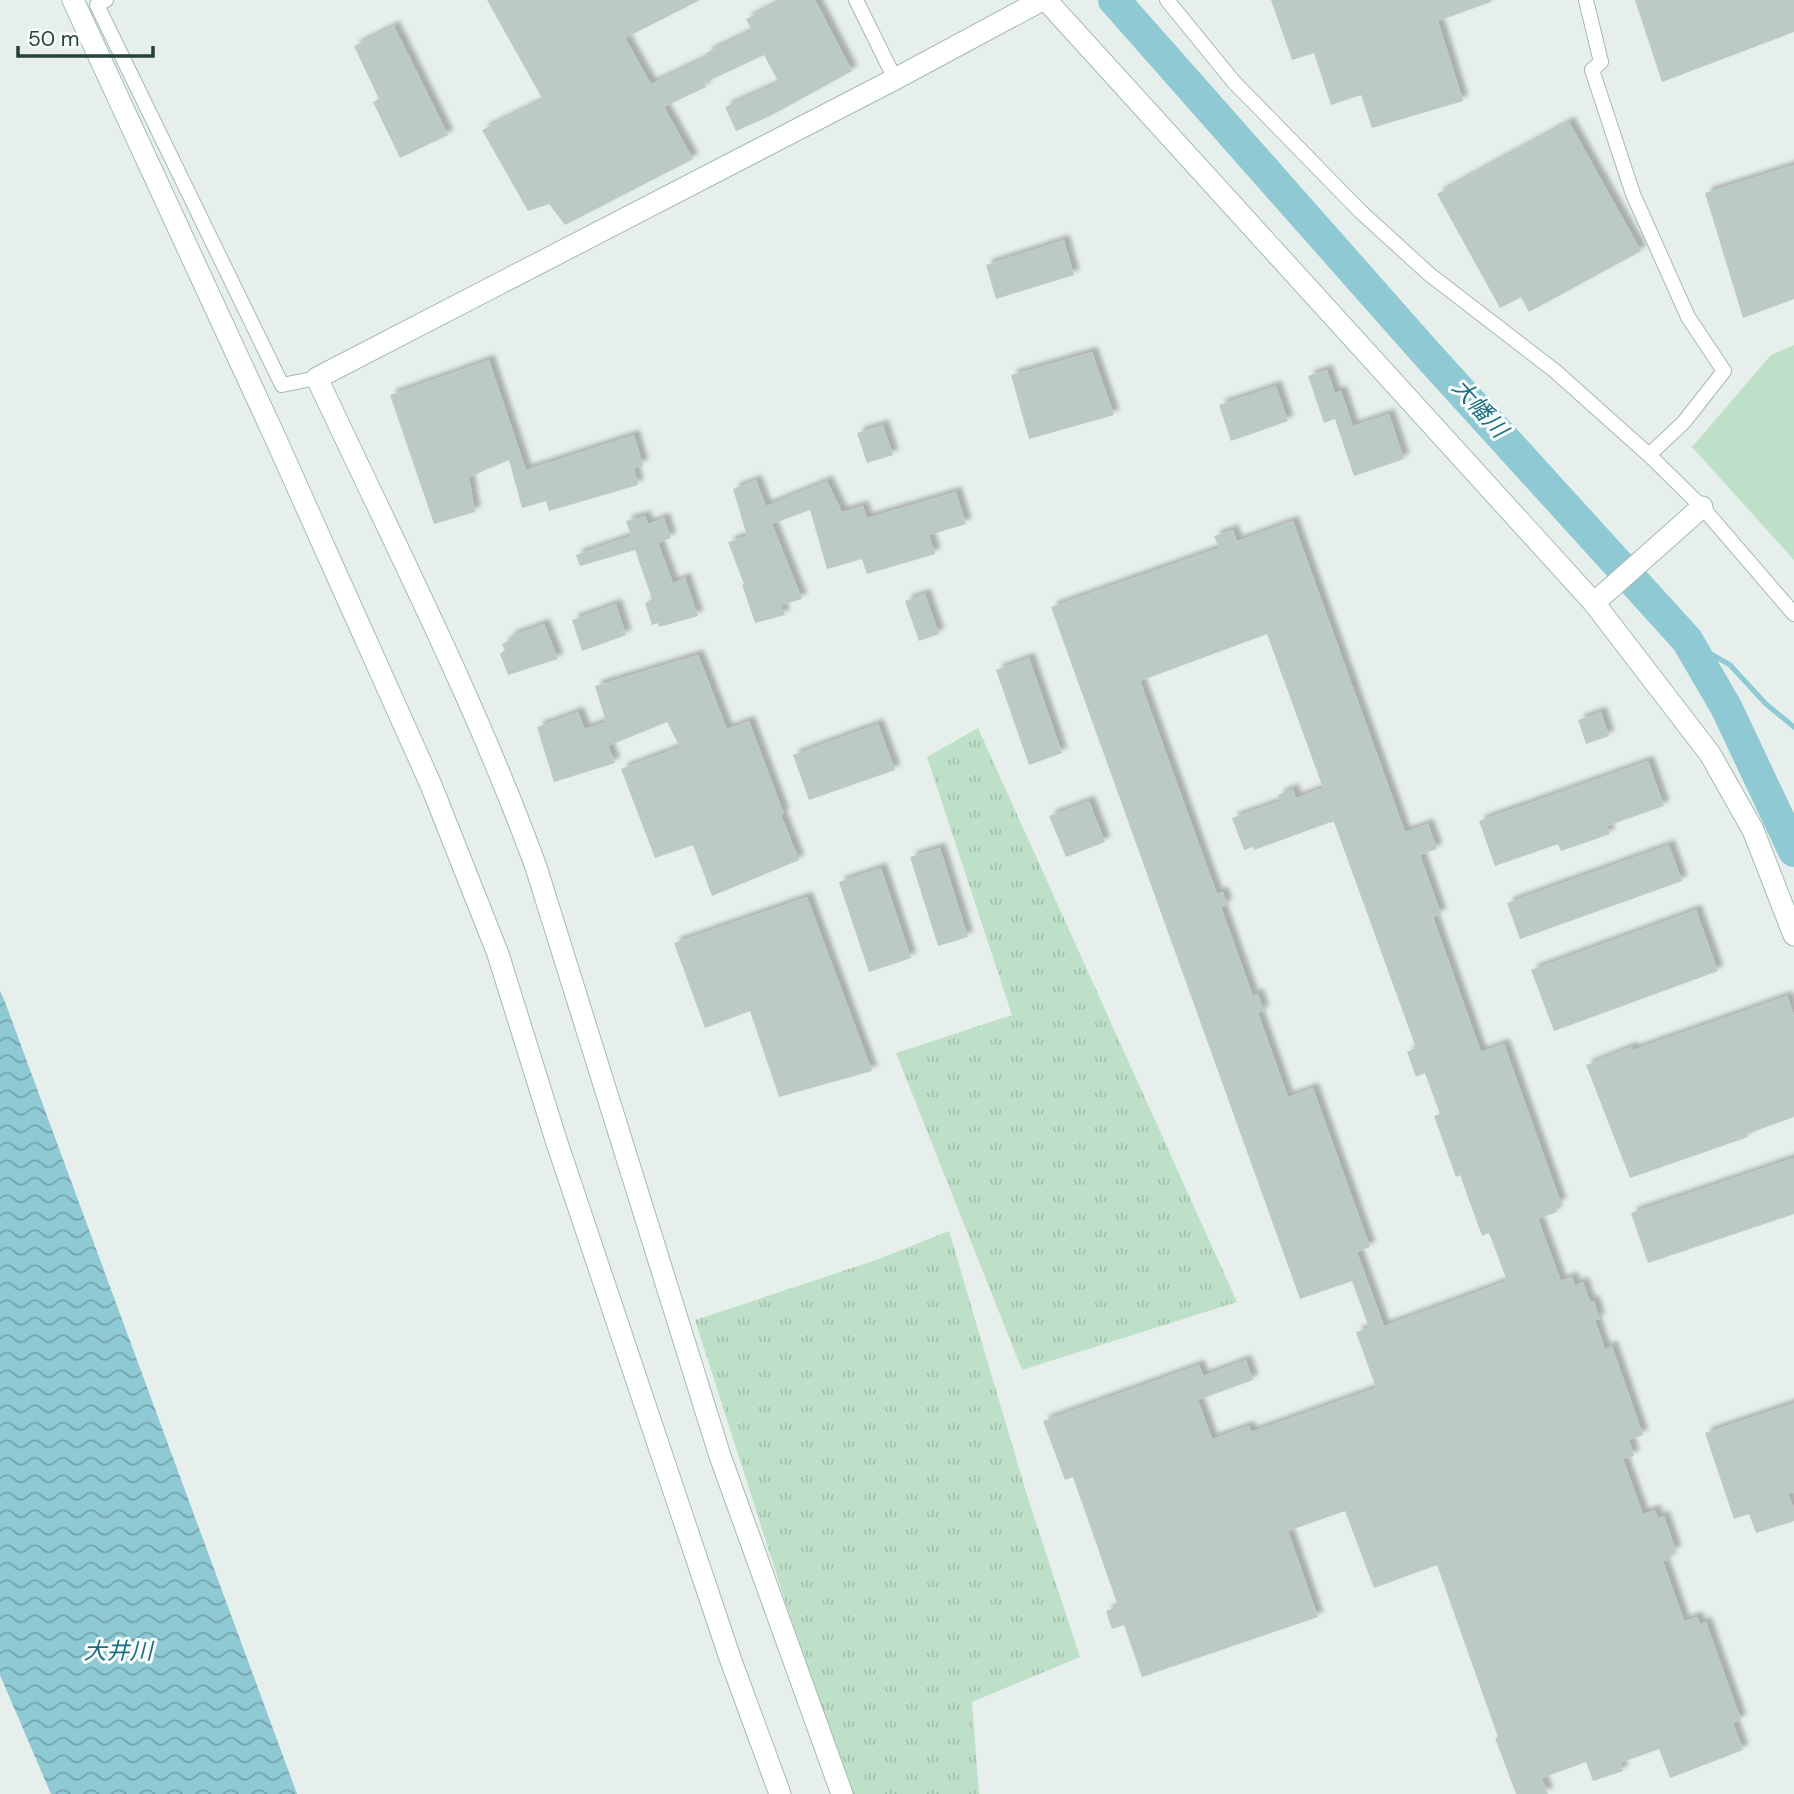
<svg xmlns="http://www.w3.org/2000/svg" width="1794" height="1794" viewBox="0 0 1794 1794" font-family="'DM Sans','Noto Sans JP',sans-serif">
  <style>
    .grass { fill: url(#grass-tufts) }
    .park { fill: #bfe0c8 }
    .water { fill: url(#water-waves) }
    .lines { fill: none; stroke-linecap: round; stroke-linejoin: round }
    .stream { stroke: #8ec9d4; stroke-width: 5 }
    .river { stroke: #8ec9d4; stroke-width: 32 }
    .building { fill: #bbcac4; fill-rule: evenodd; filter: url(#shadow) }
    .street-casing { stroke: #a8b8b2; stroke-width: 16 }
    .secondary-casing { stroke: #a4bbb3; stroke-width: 23 }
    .street { stroke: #fff; stroke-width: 14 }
    .secondary { stroke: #fff; stroke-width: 21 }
    .labels { text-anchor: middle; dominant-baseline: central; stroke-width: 6; stroke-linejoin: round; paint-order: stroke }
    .water-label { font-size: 23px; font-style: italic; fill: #1c6f80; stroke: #f7fbf9 }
  </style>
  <defs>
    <pattern id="grass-tufts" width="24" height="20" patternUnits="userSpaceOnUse" patternTransform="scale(1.75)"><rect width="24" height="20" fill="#bfe0c8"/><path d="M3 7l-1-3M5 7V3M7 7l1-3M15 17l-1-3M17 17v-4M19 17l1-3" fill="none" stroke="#a4c1ad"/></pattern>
    <pattern id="water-waves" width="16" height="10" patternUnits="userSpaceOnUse" patternTransform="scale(1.75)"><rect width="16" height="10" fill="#8ec9d4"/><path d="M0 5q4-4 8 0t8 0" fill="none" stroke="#74a5ad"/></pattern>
    <filter id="shadow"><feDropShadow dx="5.5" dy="-5.5" stdDeviation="2" flood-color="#0004"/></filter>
  </defs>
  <rect width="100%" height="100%" fill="#e6efeb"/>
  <path class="grass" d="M 978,728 L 1237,1302 L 1022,1370 L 896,1053 L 1012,1015 L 927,757 Z
    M 949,1231 L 1026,1492 L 1080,1657 L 972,1702 L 979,1794 L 847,1794 L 695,1320 L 879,1259 Z"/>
  <path class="park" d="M 1794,345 L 1794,560 L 1692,447 L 1771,355 Z"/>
  <path class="water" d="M 0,991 L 5,1002 L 297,1794 L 51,1794 L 0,1675 Z"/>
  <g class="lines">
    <path class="stream" d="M 1687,640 L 1730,665 L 1766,704 L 1794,727"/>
    <path class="river" d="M 1114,0 L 1426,353 L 1687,640 L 1726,707 L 1794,851"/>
  </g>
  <path class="building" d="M 487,0 L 700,0 L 625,38 L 651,84 L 708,57 L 706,53 L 752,31 L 746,19 L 783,0 L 815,0 L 852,71 L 770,116 L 736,131 L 725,107 L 779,83 L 764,55 L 704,83 L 706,87 L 664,107 L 693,159 L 565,225 L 549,204 L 528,211 L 482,130 L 543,100 Z
    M 1271,0 L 1491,0 L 1491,2 L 1438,21 L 1463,101 L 1372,128 L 1361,95 L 1331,105 L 1314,53 L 1292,60 Z
    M 1635,0 L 1794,0 L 1794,32 L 1662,82 Z
    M 394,26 L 448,135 L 400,158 L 373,102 L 379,99 L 354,46 Z
    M 1569,122 L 1641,251 L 1529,312 L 1521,297 L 1500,308 L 1437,194 Z
    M 1794,165 L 1794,299 L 1743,318 L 1705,193 Z
    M 1064,240 L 1074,275 L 996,299 L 986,265 Z
    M 1092,352 L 1114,415 L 1029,439 L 1011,375 Z
    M 489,360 L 526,470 L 634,435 L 643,465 L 634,468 L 638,485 L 549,511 L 546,501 L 522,508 L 509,460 L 469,477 L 475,512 L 434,524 L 390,395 Z
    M 1327,370 L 1335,393 L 1341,391 L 1353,426 L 1389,414 L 1404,459 L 1354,476 L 1335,419 L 1324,423 L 1308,376 Z
    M 1276,386 L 1288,421 L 1231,441 L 1219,405 Z
    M 883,425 L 893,455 L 867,463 L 857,433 Z
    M 756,480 L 766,506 L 827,481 L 842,512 L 863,506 L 867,518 L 956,492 L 966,524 L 929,535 L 935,554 L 867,574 L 862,559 L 827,569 L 810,510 L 772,524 L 802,599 L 781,605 L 785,615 L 755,623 L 742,585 L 744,584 L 728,542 L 747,536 L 733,489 Z
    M 645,516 L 648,524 L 664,518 L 671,538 L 658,543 L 673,583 L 685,578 L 698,616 L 659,627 L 658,623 L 652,625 L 645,603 L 652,599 L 635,550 L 580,566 L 576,555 L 631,536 L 626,521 Z
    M 1293,521 L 1405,832 L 1428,824 L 1437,849 L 1420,855 L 1441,914 L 1433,917 L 1481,1052 L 1504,1044 L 1561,1203 L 1555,1206 L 1557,1212 L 1538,1219 L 1561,1281 L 1572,1277 L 1575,1285 L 1583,1282 L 1590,1302 L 1594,1301 L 1600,1319 L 1595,1320 L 1605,1349 L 1612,1346 L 1643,1435 L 1629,1440 L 1634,1456 L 1623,1459 L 1643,1514 L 1655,1510 L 1658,1518 L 1664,1516 L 1676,1551 L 1669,1554 L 1671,1559 L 1663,1561 L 1684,1621 L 1697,1617 L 1700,1624 L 1706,1622 L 1741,1720 L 1733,1723 L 1743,1750 L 1670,1778 L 1659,1749 L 1620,1763 L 1623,1771 L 1593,1781 L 1586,1762 L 1542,1778 L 1548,1794 L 1516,1794 L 1495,1738 L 1498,1737 L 1437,1565 L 1374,1588 L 1345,1511 L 1288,1531 L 1318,1617 L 1142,1677 L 1124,1625 L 1112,1629 L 1106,1611 L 1118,1606 L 1073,1477 L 1065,1480 L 1043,1421 L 1199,1365 L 1203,1376 L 1246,1360 L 1253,1380 L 1198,1400 L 1212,1439 L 1249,1426 L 1251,1432 L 1376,1388 L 1356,1332 L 1369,1328 L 1352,1281 L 1300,1299 L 1051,607 L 1219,548 L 1214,536 L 1233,530 L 1237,541 ZM 1267,634 L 1323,788 L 1296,798 L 1293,789 L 1278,795 L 1280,801 L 1232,818 L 1244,850 L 1253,847 L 1254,850 L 1328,823 L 1334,822 L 1416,1048 L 1407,1052 L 1416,1077 L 1425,1073 L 1440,1114 L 1434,1116 L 1456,1177 L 1460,1175 L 1482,1236 L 1489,1233 L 1507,1281 L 1384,1326 L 1357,1252 L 1370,1247 L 1313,1088 L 1288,1097 L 1258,1013 L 1264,1011 L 1258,994 L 1253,996 L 1221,907 L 1227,905 L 1223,892 L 1217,894 L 1140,681 Z
    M 925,594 L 939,634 L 919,641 L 905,601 Z
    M 616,604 L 626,635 L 582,651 L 572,620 Z
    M 544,624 L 558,659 L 508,675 L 500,654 L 505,650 L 502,644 L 510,640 L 509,637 Z
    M 698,655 L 727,729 L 749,721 L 784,814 L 781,815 L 799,860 L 712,896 L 693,845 L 655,858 L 621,769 L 680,747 L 667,722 L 608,746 L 615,763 L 554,782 L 537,727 L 578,712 L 585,729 L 606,722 L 595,686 Z
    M 1029,658 L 1062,753 L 1029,765 L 996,670 Z
    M 1601,712 L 1609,736 L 1586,744 L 1578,720 Z
    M 878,724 L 895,770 L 809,800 L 793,755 Z
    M 1648,761 L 1664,806 L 1607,826 L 1610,834 L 1561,851 L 1558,844 L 1495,866 L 1479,821 Z
    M 1089,801 L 1105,842 L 1066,857 L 1049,816 Z
    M 1669,845 L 1682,881 L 1520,939 L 1507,903 Z
    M 940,848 L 968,937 L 938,946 L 910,857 Z
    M 881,868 L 911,958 L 869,972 L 839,882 Z
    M 807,897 L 872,1071 L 779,1097 L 750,1011 L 705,1028 L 674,943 Z
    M 1696,910 L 1718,971 L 1554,1031 L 1531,970 Z
    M 1787,996 L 1794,1015 L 1794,1117 L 1747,1134 L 1748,1137 L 1630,1178 L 1586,1065 L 1632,1047 L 1633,1050 Z
    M 1794,1158 L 1794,1214 L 1648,1263 L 1631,1213 Z
    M 1794,1403 L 1794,1492 L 1788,1493 L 1794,1509 L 1794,1521 L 1756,1533 L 1749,1514 L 1734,1519 L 1705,1433 Z"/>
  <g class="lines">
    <g class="street-casing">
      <path id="street" d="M 106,0 L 97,5 L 282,385 L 317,378
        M 856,0 L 895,79
        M 1167,0 L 1233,81 L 1361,212 L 1429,274 L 1555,371 L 1649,455 L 1702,507 L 1794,614
        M 1586,0 L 1601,62 L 1592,70 L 1633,194 L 1688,317 L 1724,371 L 1684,422 L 1649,455"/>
    </g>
    <g class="secondary-casing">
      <path id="secondary" d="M 73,0 L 274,435 L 431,785 L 498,954 L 556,1140 L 730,1658 L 780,1794
        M 1046,0 L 1594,603 L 1710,754 L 1753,830 L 1794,935
        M 1594,603 L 1702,507
        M 842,1794 L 720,1456 L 536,867 C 475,700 392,539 317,378 L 895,79 L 1042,0"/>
    </g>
    <use href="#street" class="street"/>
    <use href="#secondary" class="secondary"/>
  </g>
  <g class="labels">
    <g class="water-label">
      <text transform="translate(1480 408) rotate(48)">大幡川</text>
      <text x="118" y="1651">大井川</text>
    </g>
  </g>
  <path d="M18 46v10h135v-10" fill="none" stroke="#24423a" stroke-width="3.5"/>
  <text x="28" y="46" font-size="21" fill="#24423a" stroke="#f7fbf9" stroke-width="5" paint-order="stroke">50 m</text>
</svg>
